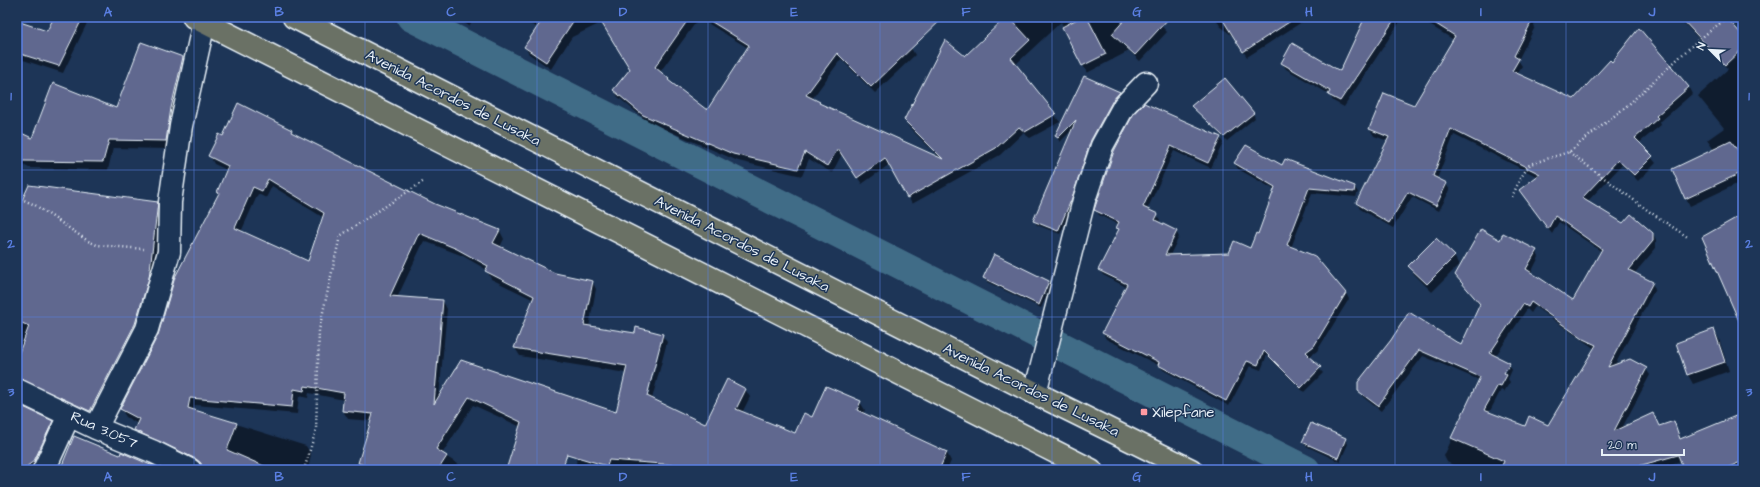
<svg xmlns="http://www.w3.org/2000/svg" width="1760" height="487" viewBox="0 0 1760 487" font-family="'Architects Daughter',sans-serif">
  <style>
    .shadow { fill: #0007; fill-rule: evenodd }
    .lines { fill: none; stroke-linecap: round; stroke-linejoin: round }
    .canal { stroke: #416c87; stroke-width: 29 }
    .building { fill: #60688f; stroke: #e8f1f8; fill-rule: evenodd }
    .minor-casing { stroke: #e8f1f8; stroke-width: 25 }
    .primary-casing { stroke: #e8f1f8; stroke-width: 25 }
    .path { stroke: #e8f1f8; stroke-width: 2.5; stroke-dasharray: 1 3; stroke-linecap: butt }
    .minor { stroke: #1d3557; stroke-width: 22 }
    .primary { stroke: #6a7165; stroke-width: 22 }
    .grid { fill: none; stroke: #5a7fe2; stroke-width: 1; stroke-opacity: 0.55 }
    .poi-dot { fill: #ff9aa2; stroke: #1d3557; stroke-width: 1.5 }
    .labels { text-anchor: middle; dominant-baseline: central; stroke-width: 3; stroke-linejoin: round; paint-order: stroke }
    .street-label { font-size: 15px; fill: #e8f1f8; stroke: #1d3557 }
    .poi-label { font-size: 15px; fill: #e8f1f8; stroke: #1d3557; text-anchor: start }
    .neatline { fill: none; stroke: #5a7fe2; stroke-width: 1.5 }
    .grid-label { font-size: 13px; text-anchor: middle; font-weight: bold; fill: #5a7fe2 }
  </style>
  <rect width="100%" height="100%" fill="#1d3557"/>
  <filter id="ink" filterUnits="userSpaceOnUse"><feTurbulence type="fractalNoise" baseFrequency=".025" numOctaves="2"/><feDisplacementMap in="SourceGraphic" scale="8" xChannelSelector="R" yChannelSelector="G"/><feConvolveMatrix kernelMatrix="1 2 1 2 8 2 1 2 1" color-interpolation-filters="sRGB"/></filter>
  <g filter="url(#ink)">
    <path class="shadow" d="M 55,17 L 88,17 L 89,19 L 63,73 L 17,58 L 17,22 L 48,32 Z
      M 456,17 L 475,17 L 469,26 Z
      M 517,17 L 930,17 L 911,48 L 915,55 L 875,93 L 841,59 L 812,99 L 821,105 L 941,159 L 909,127 L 905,120 L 965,58 L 1008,17 L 1159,17 L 1156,20 L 1167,32 L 1140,61 L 1129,51 L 1087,73 L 1061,22 L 1015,65 L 1060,122 L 1030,138 L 1023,133 L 1000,155 L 912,204 L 890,164 L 862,184 L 842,154 L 832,173 L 809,159 L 802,176 L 738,161 L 648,122 L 618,97 L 614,90 L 631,70 L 608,31 L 606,31 L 601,23 L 572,37 L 551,69 L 529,54 L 525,47 L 538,28 ZM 699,18 L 748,48 L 708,112 L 671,84 L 660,72 Z
      M 1219,17 L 1306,17 L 1302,22 L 1247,57 L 1235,38 L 1220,26 L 1217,20 Z
      M 1367,17 L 1403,17 L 1344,107 L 1333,101 L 1329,94 L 1286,69 L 1282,63 L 1340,72 Z
      M 1420,17 L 1538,17 L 1534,25 L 1535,27 L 1518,60 L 1522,66 L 1517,74 L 1574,100 L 1612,63 L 1639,30 L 1689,88 L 1692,94 L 1660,122 L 1661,125 L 1639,143 L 1656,163 L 1638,181 L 1622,165 L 1587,202 L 1623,224 L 1653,233 L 1656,240 L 1656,248 L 1634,274 L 1652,283 L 1655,289 L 1615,365 L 1646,369 L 1650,375 L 1622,428 L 1659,427 L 1674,422 L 1681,440 L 1743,425 L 1743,469 L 1685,470 L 1681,461 L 1650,470 L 1462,470 L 1447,462 L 1444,456 L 1479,380 L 1423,356 L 1381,411 L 1363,397 L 1359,390 L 1392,341 L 1461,347 L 1480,305 L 1456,275 L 1500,241 L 1536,251 L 1539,257 L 1531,273 L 1573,301 L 1602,252 L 1559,222 L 1552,234 L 1524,196 L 1538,177 L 1454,135 L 1437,179 L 1446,184 L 1450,190 L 1439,211 L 1412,197 L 1393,228 L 1360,209 L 1357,203 L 1388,141 L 1374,136 L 1370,129 L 1414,107 L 1454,40 L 1423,21 ZM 1535,307 L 1595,349 L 1549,426 L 1526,427 L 1489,413 L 1501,390 L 1504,392 L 1510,382 L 1508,379 L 1512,370 L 1509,364 L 1495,357 L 1527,309 L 1531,313 ZM 1507,366 L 1509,366 L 1503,378 L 1501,377 Z
      M 1678,17 L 1709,17 L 1743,37 L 1743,181 L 1690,206 L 1686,198 L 1714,150 L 1707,140 L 1724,128 L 1698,96 L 1728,69 Z
      M 183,58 L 187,66 L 170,149 L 113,148 L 108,170 L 29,168 L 17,162 L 17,132 L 33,139 L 117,109 Z
      M 1085,78 L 1119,93 L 1121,97 L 1060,234 L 1037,225 L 1034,220 L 1073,129 L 1060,142 L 1056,136 Z
      M 1192,106 L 1253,113 L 1255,118 L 1227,141 Z
      M 291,130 L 294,134 L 435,205 L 500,231 L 504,239 L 500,247 L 555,274 L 592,281 L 596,289 L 589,327 L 635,334 L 662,335 L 667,342 L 652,399 L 705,426 L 745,389 L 750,397 L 742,413 L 796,434 L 812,418 L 860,402 L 865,410 L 863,414 L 947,453 L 951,461 L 947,470 L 576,470 L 578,417 L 559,470 L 507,470 L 521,427 L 473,405 L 442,454 L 468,470 L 357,470 L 372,421 L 348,419 L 343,411 L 344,400 L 309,393 L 308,398 L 299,396 L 297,414 L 195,405 L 194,411 L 306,446 L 311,454 L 308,470 L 231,470 L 201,455 L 198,462 L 140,437 L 135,429 L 138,424 L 126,417 L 121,409 L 159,335 L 219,194 L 218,192 L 227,170 L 214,164 L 210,156 L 223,137 ZM 272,186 L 324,218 L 309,262 L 241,232 L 258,194 L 266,198 ZM 424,241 L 463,256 L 487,270 L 491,279 L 534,300 L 515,348 L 520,356 L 626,373 L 616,413 L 461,362 L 439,398 L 447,309 L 443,301 L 397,298 ZM 660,340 L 662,340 L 647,401 L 645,400 Z
      M 1220,138 L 1223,143 L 1211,168 L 1174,151 L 1147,210 L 1157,215 L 1160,220 L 1159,223 L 1176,231 L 1179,237 L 1170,255 L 1230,254 L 1251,249 L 1258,235 L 1275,190 L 1238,169 L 1235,164 L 1283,167 L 1354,187 L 1358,192 L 1356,197 L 1312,193 L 1291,248 L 1346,293 L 1349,299 L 1317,351 L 1309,357 L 1323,373 L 1304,392 L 1267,355 L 1261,370 L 1250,366 L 1229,406 L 1163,370 L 1160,366 L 1106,339 L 1103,333 L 1126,287 L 1103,275 L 1099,270 L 1119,231 L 1118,228 L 1119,225 L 1099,215 L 1096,210 L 1114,151 Z
      M 157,203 L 161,210 L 152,286 L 139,332 L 95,418 L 17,384 L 17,214 Z
      M 1454,256 L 1459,265 L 1432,292 L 1414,274 L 1410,266 Z
      M 984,278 L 1049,281 L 1051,286 L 1041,308 L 987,282 Z
      M 1714,330 L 1719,339 L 1729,371 L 1693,384 L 1688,375 L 1677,343 Z
      M 17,404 L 52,422 L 56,429 L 36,470 L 17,470 Z
      M 1345,439 L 1348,444 L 1340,462 L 1306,446 L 1303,442 Z"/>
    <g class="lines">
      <path class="canal" d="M 411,17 L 1306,470"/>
    </g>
    <path class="building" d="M 54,17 L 83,17 L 59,66 L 17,53 L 17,21 L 47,31 Z
      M 544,17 L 576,17 L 546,62 L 524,47 Z
      M 598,17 L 690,17 L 655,67 L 669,79 L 668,80 L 707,110 L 749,45 L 704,17 L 944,17 L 871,87 L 837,53 L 806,95 L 820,102 L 819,103 L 943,159 L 904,120 L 945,40 L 965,56 L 1006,17 L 1009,17 L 1030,40 L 1011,58 L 1056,114 L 1025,132 L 1019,127 L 996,148 L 907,198 L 885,158 L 857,178 L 838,149 L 827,166 L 805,152 L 798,169 L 733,154 L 643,115 L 613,90 L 630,69 Z
      M 1081,17 L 1087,17 L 1106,54 L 1082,66 L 1062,27 Z
      M 1127,17 L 1170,17 L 1135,55 L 1112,34 Z
      M 1221,17 L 1297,17 L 1243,52 Z
      M 1365,17 L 1396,17 L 1340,101 L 1328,95 L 1330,91 L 1281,63 L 1292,43 L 1340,71 Z
      M 1425,17 L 1534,17 L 1514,56 L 1519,59 L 1512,71 L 1574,99 L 1610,60 L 1612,62 L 1639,28 L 1689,87 L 1656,116 L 1658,118 L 1635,138 L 1653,156 L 1634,175 L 1618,160 L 1582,198 L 1623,223 L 1631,214 L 1653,233 L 1653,241 L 1629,270 L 1653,282 L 1608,367 L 1630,359 L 1647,368 L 1614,431 L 1653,413 L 1659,426 L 1674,421 L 1680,439 L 1743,413 L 1743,461 L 1722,470 L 1684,470 L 1678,455 L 1624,470 L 1500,470 L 1504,461 L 1451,438 L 1480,377 L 1419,350 L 1378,406 L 1358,391 L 1358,382 L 1391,340 L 1409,312 L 1461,345 L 1480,304 L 1455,275 L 1481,229 L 1500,240 L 1503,233 L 1537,250 L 1526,269 L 1573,300 L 1602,249 L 1555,216 L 1548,229 L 1519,190 L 1540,174 L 1451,129 L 1433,176 L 1447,183 L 1436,206 L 1408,192 L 1389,223 L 1356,203 L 1389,137 L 1369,129 L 1384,93 L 1414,105 L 1455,36 ZM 1531,302 L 1583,339 L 1596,345 L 1548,425 L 1529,416 L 1525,426 L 1484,410 L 1498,385 L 1501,386 L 1507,375 L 1504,373 L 1510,363 L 1490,353 L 1523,304 L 1528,307 Z
      M 1680,17 L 1726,17 L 1743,36 L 1743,48 L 1725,65 Z
      M 141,42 L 183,57 L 171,108 L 166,141 L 109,140 L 103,162 L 23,161 L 17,156 L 17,131 L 32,138 L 53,83 L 116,108 Z
      M 1084,76 L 1120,92 L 1113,100 L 1091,140 L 1072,198 L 1058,231 L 1033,221 L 1076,120 L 1058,138 L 1055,136 Z
      M 1225,78 L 1254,113 L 1224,137 L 1191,106 Z
      M 238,103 L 292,130 L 291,132 L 435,204 L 500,230 L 493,243 L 555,273 L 593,281 L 584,325 L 635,333 L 636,327 L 663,334 L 647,396 L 705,424 L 727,379 L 746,389 L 736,409 L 795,433 L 804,413 L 812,417 L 826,386 L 861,401 L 857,410 L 947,452 L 939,470 L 672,470 L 676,465 L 609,460 L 607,466 L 567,454 L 562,470 L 506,470 L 521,422 L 469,397 L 436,449 L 447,456 L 438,470 L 380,470 L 358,463 L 373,414 L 342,411 L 344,393 L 305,386 L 304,391 L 294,389 L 292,407 L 190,398 L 188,408 L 237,423 L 227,450 L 273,470 L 202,470 L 201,463 L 196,459 L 134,430 L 139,419 L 120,409 L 158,335 L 175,277 L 219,193 L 217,192 L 228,166 L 208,156 L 219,134 L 223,136 ZM 268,179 L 324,213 L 308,261 L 235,228 L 253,187 L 262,191 ZM 419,233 L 457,249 L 488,266 L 485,271 L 534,296 L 514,348 L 627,366 L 616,412 L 461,360 L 434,404 L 443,300 L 390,296 Z
      M 1144,103 L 1221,137 L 1208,163 L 1171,146 L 1143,207 L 1158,214 L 1155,220 L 1177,231 L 1165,255 L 1229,253 L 1234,241 L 1250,248 L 1256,233 L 1258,234 L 1275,187 L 1234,163 L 1246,145 L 1282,165 L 1285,159 L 1355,186 L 1354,192 L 1309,188 L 1287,245 L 1315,256 L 1346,293 L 1314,346 L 1306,352 L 1309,355 L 1308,356 L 1321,367 L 1301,388 L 1264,351 L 1258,365 L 1247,361 L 1226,401 L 1158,365 L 1159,362 L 1102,333 L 1127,284 L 1098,270 L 1119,229 L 1116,228 L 1119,222 L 1094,210 L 1114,151 L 1134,113 Z
      M 1731,141 L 1743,157 L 1743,172 L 1685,199 L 1672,169 Z
      M 29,185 L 158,202 L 149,278 L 135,324 L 90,411 L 17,378 L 17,358 L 29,326 L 17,321 L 17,211 Z
      M 1743,214 L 1743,330 L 1702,237 Z
      M 1436,238 L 1455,256 L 1427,284 L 1408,266 Z
      M 994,254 L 1049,281 L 1039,305 L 983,278 Z
      M 1714,329 L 1725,362 L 1687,375 L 1676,343 Z
      M 17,404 L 53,421 L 34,461 L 22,470 L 17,470 Z
      M 1311,423 L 1346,438 L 1338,458 L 1302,442 Z
      M 74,436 L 120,455 L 121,452 L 162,470 L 60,470 Z"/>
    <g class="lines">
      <g class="minor-casing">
        <path id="minor" d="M 17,390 L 96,428 L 154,452 L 190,470
          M 1035,393 L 1084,200 L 1102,146 L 1124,106 L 1146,83
          M 96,428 L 147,329 L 169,252 L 170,202 L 181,126 L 204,22
          M 44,470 L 69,415"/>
      </g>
      <g class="primary-casing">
        <path id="primary" d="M 194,17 L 1091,470
          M 294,17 L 1035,393 L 1191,470"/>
      </g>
      <path class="path" d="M 1569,152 L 1650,212 L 1689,238
        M 17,197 L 35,205 L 88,241 L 97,245 L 144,249
        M 1512,197 L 1520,179 L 1530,164 L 1569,152 L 1628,105 L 1697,41 L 1728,17
        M 304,470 L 316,430 L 319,330 L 340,236 L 424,181"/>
      <use href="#minor" class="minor"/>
      <use href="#primary" class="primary"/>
    </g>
  </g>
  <path class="grid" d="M 194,17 L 194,470M 365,17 L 365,470M 537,17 L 537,470M 708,17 L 708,470M 880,17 L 880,470M 1052,17 L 1052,470M 1223,17 L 1223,470M 1395,17 L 1395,470M 1566,17 L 1566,470M 17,170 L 1743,170M 17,317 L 1743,317"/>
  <rect class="poi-dot" x="1140" y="408" width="8" height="8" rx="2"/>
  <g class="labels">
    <g class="street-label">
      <text transform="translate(453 98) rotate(27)">Avenida Acordos de Lusaka</text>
      <text transform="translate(742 244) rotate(27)">Avenida Acordos de Lusaka</text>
      <text transform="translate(1031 390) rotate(26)">Avenida Acordos de Lusaka</text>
      <text transform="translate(104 430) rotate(24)">Rua 3.057</text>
    </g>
    <g class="poi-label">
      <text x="1152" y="412">Xilepfane</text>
    </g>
  </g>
  <rect width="1760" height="487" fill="none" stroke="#1d3557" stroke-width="44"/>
  <g transform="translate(1710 50) rotate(294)" stroke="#1d3557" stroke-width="3" paint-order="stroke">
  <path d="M0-3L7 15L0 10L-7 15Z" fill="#e8f1f8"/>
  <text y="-6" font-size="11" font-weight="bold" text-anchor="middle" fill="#e8f1f8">N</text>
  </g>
  <path d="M1602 449v6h82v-6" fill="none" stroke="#e8f1f8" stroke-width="2"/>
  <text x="1608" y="449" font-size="12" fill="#e8f1f8" stroke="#1d3557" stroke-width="3" paint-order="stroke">20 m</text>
  <rect x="22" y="22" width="1716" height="443" class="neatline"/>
  <g class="grid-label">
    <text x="108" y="16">A</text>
    <text x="279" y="16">B</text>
    <text x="451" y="16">C</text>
    <text x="623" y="16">D</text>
    <text x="794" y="16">E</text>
    <text x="966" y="16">F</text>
    <text x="1137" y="16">G</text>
    <text x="1309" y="16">H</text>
    <text x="1481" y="16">I</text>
    <text x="1652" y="16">J</text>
    <text x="11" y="100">1</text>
    <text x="1749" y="100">1</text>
    <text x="11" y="248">2</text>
    <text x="1749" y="248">2</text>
    <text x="11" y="396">3</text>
    <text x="1749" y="396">3</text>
    <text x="108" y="481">A</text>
    <text x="279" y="481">B</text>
    <text x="451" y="481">C</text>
    <text x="623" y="481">D</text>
    <text x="794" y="481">E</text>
    <text x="966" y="481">F</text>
    <text x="1137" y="481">G</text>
    <text x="1309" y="481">H</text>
    <text x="1481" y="481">I</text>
    <text x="1652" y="481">J</text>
  </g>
</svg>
